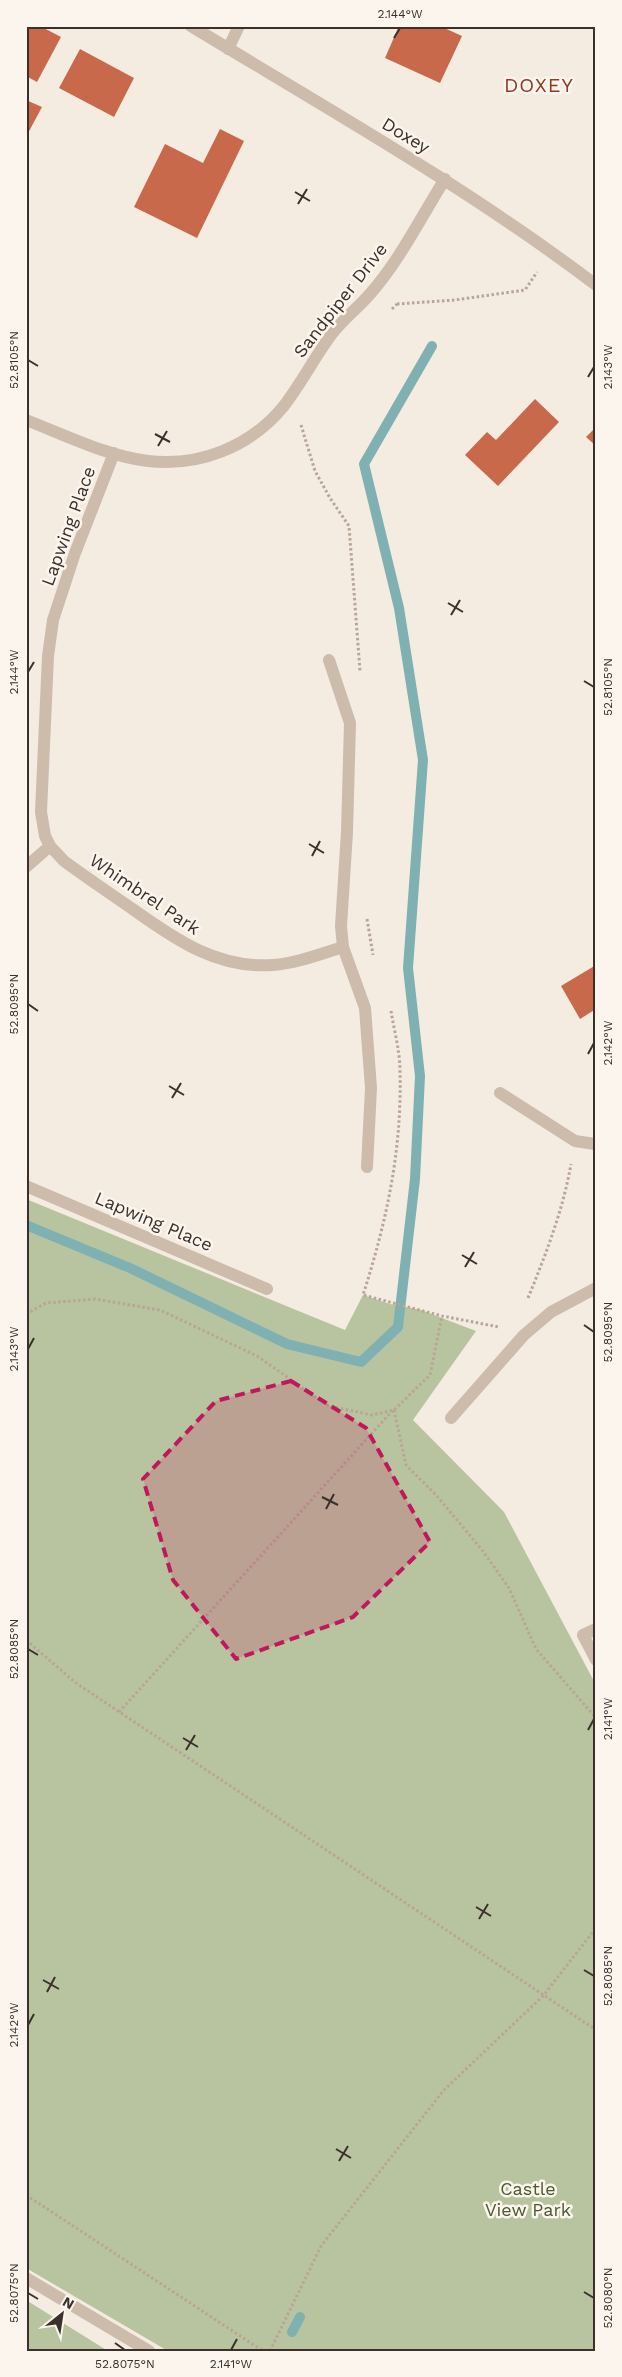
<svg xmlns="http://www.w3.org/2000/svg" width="622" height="2377" viewBox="0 0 622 2377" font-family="'Work Sans',sans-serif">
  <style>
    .green { fill: #b8c4a0 }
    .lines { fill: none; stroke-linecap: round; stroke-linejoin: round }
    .stream { stroke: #7fb0b2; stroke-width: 10 }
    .building { fill: #c8694b }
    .path { stroke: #b9a596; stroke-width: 3; stroke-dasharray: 2.5 2.5; stroke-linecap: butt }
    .minor { stroke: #cdbbac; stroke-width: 12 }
    .marked { fill: #c2185b; fill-opacity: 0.2; stroke: #c2185b; stroke-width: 4; stroke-dasharray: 10 6; stroke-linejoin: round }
    .ticks { fill: none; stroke: #3b302b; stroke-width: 2 }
    .labels { text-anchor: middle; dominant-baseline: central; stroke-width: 5; stroke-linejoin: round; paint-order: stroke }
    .street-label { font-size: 18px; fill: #3b302b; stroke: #fbf5ee }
    .park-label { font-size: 18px; fill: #4a5a2e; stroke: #fbf5ee }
    .quarter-label { font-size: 20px; letter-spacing: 1px; fill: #8c3b22; stroke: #fbf5ee }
    .neatline { fill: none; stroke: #3b302b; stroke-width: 2 }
    .ticks-label { font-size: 12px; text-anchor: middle; fill: #3b302b }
  </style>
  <rect width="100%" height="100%" fill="#f4ebe1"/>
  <path class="green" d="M 26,1199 L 345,1330 L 363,1295 L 390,1304 L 421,1310 L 476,1331 L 413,1420 L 504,1512 L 596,1685 L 596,2351 L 168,2351 L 26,2268 Z
    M 26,2300 L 108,2351 L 26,2351 Z"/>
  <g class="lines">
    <path class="stream" d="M 26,1225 L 130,1268 L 287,1344 L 361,1362 L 398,1327 L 415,1179 L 420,1076 L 408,968 L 423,760 L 399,608 L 364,464 L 432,346
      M 292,2332 L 300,2317"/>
  </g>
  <path class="building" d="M 26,26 L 40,26 L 61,37 L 37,82 L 26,76 Z
    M 399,26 L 440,26 L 462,36 L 440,83 L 385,58 Z
    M 80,49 L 134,78 L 114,117 L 59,88 Z
    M 26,100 L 42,107 L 26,137 Z
    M 220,129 L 244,141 L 197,238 L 134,207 L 165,144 L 203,163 Z
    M 535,399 L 559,422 L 498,486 L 465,455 L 487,432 L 496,440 Z
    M 596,427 L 596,446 L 586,437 Z
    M 596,965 L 596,1009 L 580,1019 L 561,986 Z"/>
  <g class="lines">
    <path class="path" d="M 397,304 L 455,300 L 525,290 L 537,272
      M 392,309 L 397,304
      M 301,425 L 315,471 L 330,498 L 349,526 L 360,671
      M 367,919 L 373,955
      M 391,1011 C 394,1030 400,1051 400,1071 C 402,1150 387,1220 363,1295 L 442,1316 L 499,1327
      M 528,1298 C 546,1254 563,1210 571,1164
      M 26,1314 L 46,1303 L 95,1299 L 160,1310 L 257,1356 L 329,1406 L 372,1415 L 394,1410 L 430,1375 L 442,1316
      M 394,1410 L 406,1465 L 436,1495 L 482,1550 L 509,1588 L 536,1649 L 596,1718
      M 26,1640 L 76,1683 L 596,2030
      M 119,1712 L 393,1410
      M 26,2195 L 263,2351
      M 270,2351 L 321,2246 L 444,2090 L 543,1996 L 596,1928"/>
    <path class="minor" d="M 191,26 C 328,109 468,188 596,285
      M 228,49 L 239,26
      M 26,420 C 65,435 107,456 148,461 C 199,467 250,447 283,407 C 301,384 314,358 331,335 C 343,319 358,308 370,294 C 400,260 421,217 445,179
      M 329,660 L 350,723 L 347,832 L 341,926 L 343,947 L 365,1008 L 371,1088 L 367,1167
      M 50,846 L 64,861 C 87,878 111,894 134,910 C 176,940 218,969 273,965 C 297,963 320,954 343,947
      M 26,867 L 50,846 L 45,836 L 41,812 L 48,656 L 53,620 L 75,553 L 114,453
      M 500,1093 L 575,1141 L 595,1144
      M 26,1186 L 267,1289
      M 451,1418 L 524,1335 L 551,1312 L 596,1288
      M 596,1629 L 583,1635 L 596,1660
      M 26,2278 L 149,2351"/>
  </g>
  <path class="marked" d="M 291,1381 L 366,1428 L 430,1542 L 353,1617 L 236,1659 L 173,1580 L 143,1479 L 216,1401 Z"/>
  <path class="ticks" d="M 394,38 L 400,28M 295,192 L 310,201M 298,204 L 307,189M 28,360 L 38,366M 588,377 L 594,367M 155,434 L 170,442M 158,446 L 167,431M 448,603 L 463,612M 451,615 L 460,600M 28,672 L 34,662M 584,681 L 594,687M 309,844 L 324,853M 312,856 L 320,841M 28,1004 L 38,1011M 588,1054 L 594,1043M 169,1086 L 184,1095M 172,1098 L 181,1083M 462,1255 L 477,1264M 465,1267 L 474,1252M 584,1325 L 594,1332M 28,1349 L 34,1338M 322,1497 L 338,1505M 326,1509 L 334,1494M 28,1649 L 38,1655M 588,1730 L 594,1719M 183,1738 L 198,1747M 186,1750 L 195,1735M 476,1907 L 491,1916M 479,1919 L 488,1904M 584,1970 L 594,1976M 43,1980 L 59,1989M 47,1992 L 55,1977M 28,2025 L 34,2014M 336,2149 L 351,2158M 339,2161 L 348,2146M 584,2292 L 594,2298M 28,2293 L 38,2299M 115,2343 L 125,2350M 231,2350 L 237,2339"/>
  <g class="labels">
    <g class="street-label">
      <text transform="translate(406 135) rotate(31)">Doxey</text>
      <text transform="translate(340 300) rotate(-52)">Sandpiper Drive</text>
      <text transform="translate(68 526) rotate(-70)">Lapwing Place</text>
      <text transform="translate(145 894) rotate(34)">Whimbrel Park</text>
      <text transform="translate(154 1221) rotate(23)">Lapwing Place</text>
    </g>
    <g class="park-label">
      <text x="528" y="2188">Castle<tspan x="528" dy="21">View Park</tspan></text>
    </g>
    <g class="quarter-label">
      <text x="539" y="85">DOXEY</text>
    </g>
  </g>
  <rect width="622" height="2377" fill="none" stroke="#fbf5ee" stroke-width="55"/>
  <g transform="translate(62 2314) rotate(30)" stroke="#fbf5ee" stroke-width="4" paint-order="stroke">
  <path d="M0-4L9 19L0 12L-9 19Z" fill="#3b302b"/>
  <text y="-8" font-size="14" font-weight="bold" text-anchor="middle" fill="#3b302b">N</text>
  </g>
  <rect x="28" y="28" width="566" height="2322" class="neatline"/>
  <g class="ticks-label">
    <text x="400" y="18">2.144°W</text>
    <text transform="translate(14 360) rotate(-90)" y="4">52.8105°N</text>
    <text transform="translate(608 367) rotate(-90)" y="4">2.143°W</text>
    <text transform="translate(14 672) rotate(-90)" y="4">2.144°W</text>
    <text transform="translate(608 687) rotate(-90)" y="4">52.8105°N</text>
    <text transform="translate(14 1004) rotate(-90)" y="4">52.8095°N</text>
    <text transform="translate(608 1043) rotate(-90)" y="4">2.142°W</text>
    <text transform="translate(608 1332) rotate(-90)" y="4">52.8095°N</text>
    <text transform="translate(14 1349) rotate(-90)" y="4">2.143°W</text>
    <text transform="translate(14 1649) rotate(-90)" y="4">52.8085°N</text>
    <text transform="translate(608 1719) rotate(-90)" y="4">2.141°W</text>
    <text transform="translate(608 1976) rotate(-90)" y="4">52.8085°N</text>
    <text transform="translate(14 2025) rotate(-90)" y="4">2.142°W</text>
    <text transform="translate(14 2293) rotate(-90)" y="4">52.8075°N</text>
    <text transform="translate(608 2298) rotate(-90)" y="4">52.8080°N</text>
    <text x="125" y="2368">52.8075°N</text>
    <text x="231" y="2368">2.141°W</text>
  </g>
</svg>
